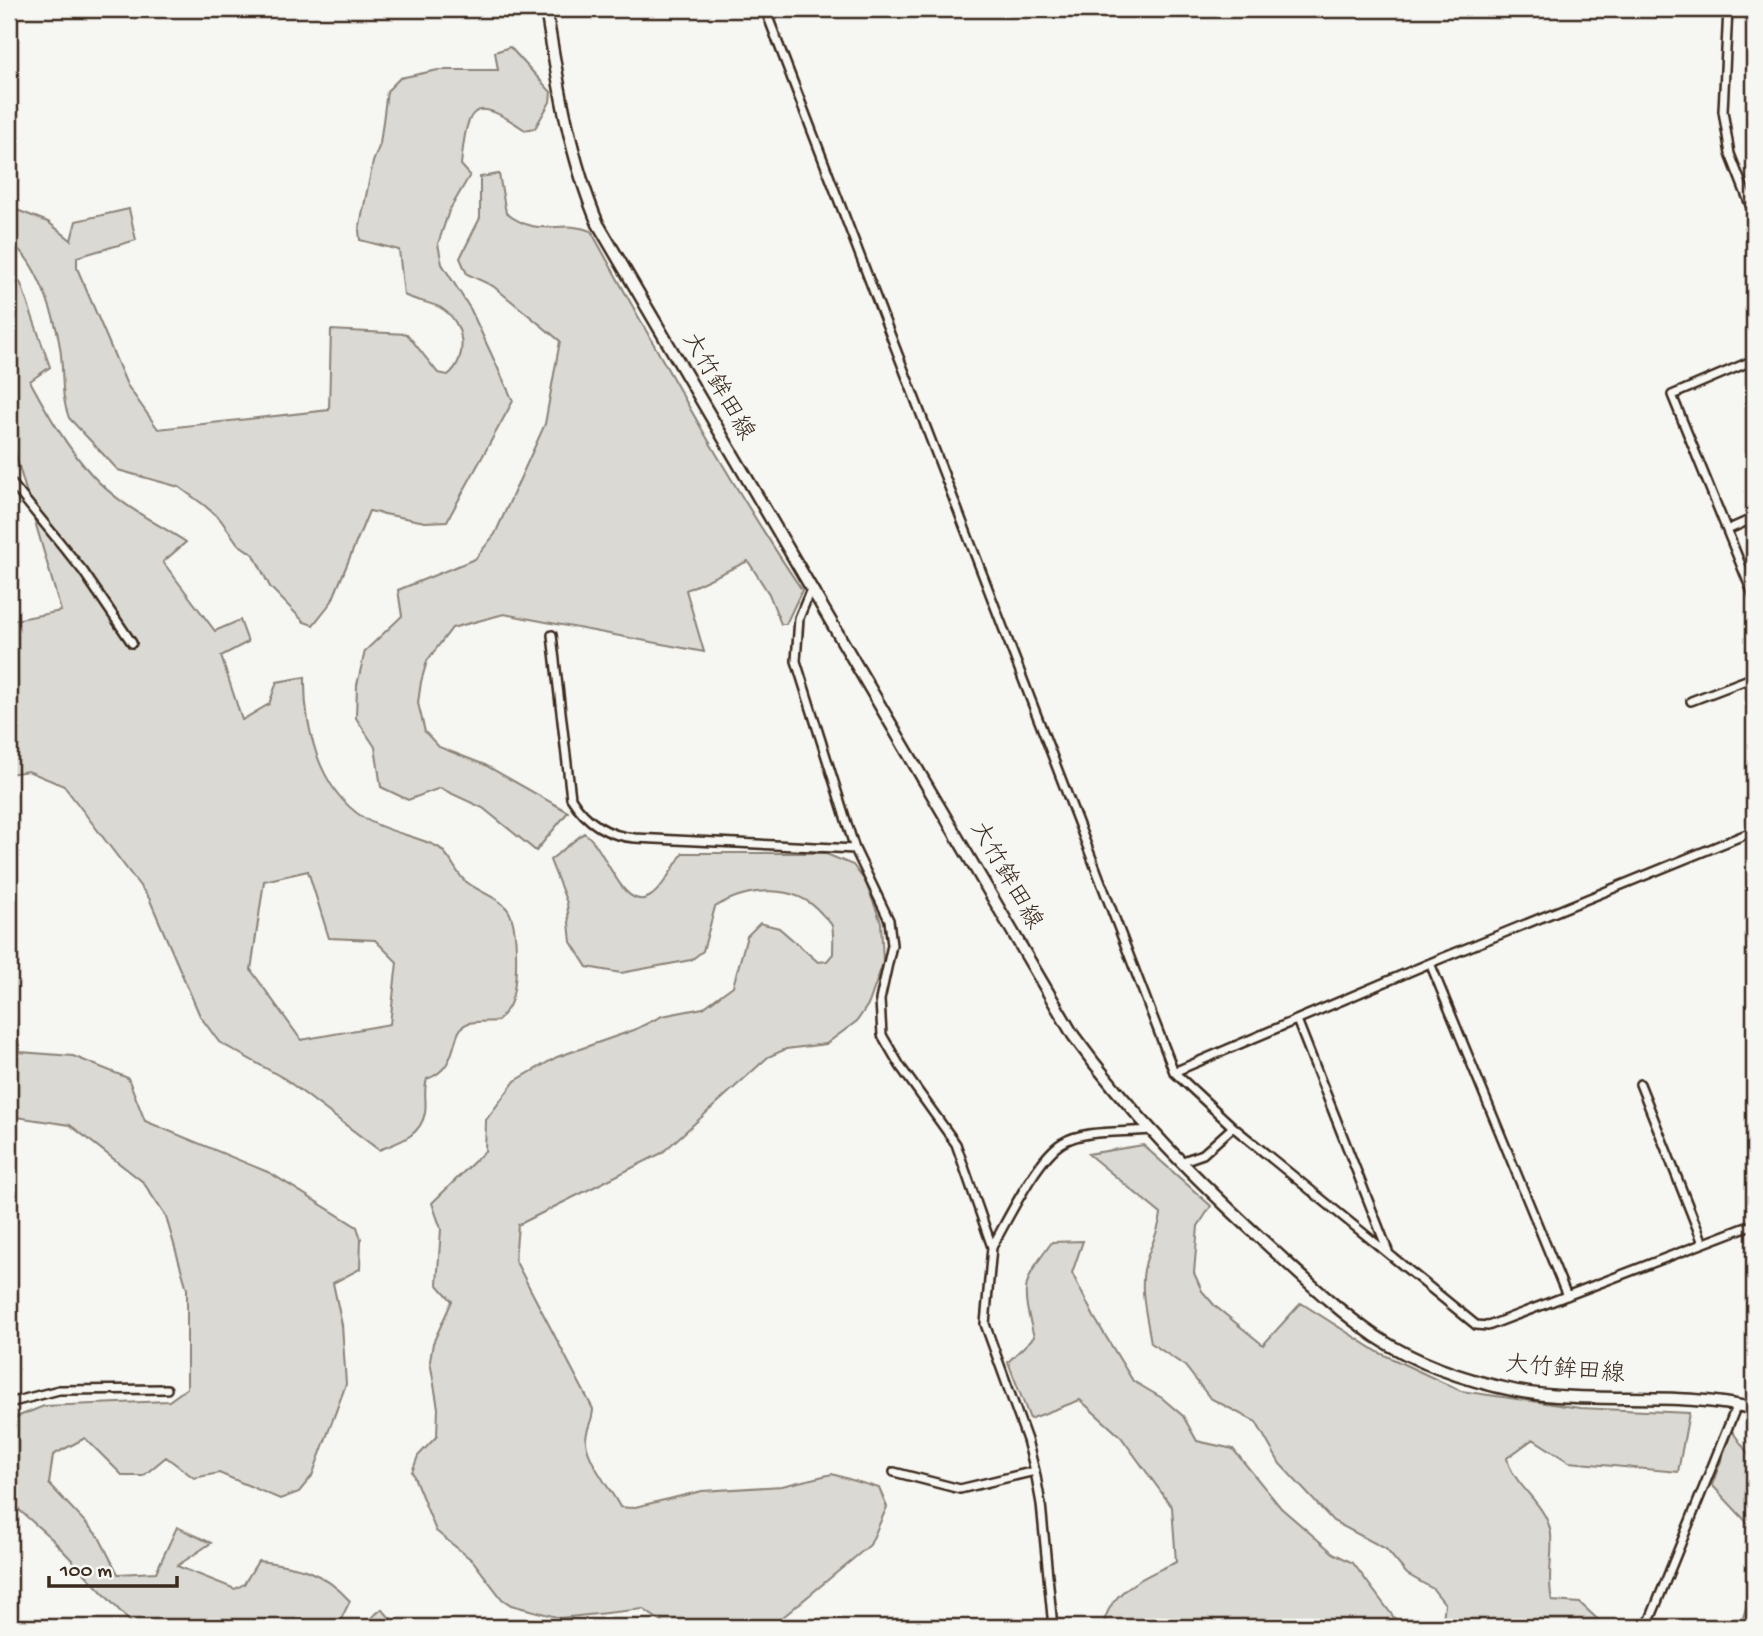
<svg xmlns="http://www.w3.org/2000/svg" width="1763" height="1636" viewBox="0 0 1763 1636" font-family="'Gochi Hand','Klee One',sans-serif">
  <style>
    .green { fill: #dad9d3; stroke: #8a8278; stroke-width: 2; fill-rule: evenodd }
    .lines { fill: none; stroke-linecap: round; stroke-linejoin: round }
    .minor-casing { stroke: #3b2a1e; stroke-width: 12 }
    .secondary-casing { stroke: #3b2a1e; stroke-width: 15 }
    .minor { stroke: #f6f6f2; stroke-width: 7 }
    .secondary { stroke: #f6f6f2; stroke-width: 10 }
    .labels { text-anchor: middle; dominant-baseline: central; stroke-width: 5; stroke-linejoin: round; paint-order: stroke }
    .street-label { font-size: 24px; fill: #3b2a1e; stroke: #f6f6f2 }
  </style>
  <rect width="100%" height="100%" fill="#f6f6f2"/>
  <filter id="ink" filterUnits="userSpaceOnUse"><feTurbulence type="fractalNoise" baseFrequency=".0143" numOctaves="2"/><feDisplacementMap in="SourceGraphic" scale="14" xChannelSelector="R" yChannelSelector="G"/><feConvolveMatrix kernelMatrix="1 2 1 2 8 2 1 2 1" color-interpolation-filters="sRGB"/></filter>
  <g filter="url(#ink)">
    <path class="green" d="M 510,47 L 551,92 L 550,102 L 535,128 L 525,130 C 471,93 467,108 461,165 L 470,175 L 449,211 L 438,244 L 442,264 L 471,310 L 513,401 L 447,521 L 425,522 L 369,511 L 332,601 L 313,625 L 304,622 L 270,587 L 254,555 L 238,544 L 220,519 L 204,505 L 179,487 L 118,470 L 69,418 C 60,395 64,371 60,347 C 56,319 35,254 9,243 L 9,207 L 48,222 L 71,240 L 76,221 L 129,209 L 136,240 L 77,257 L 77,268 L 127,385 L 158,429 L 329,410 L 331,330 L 407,334 L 438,373 L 448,375 C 469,358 465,322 441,308 C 430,302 416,301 404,295 L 399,250 L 360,240 L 359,230 L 373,162 L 380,144 L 387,91 L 400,78 L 438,70 L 498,70 L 495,52 Z
      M 499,174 L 506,213 C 541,240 559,218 591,231 C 658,352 724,475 802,590 L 786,624 L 781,624 L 769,594 L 748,561 L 686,590 L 704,652 L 504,614 L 452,628 L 427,661 L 421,682 L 418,703 L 425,732 L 439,747 L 485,765 L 568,812 L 536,851 L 483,808 L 440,788 L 408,800 L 381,787 L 375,747 L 356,718 L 357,685 L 365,651 L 402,616 L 398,590 L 475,559 L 495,534 L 545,424 L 560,341 L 493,286 L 467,274 L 460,258 L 480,218 L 480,177 Z
      M 9,268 L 21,284 L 50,367 L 30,381 C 48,414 67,448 93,476 C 118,504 155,522 186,542 L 163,562 L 215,631 L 240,620 L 248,642 L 221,656 L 242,720 L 269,704 L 277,682 L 305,677 C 304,726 318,789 364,818 C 386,832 417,836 438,847 C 449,853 455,871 464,880 C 476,891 499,897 508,910 C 519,927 518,985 510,1004 C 508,1010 501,1016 498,1021 C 489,1022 478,1021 469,1023 C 448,1029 462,1067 427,1079 C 423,1091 427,1101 425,1113 C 420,1137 399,1142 379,1150 L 285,1079 L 219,1042 L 200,1016 L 149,898 L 64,786 L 28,771 L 9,774 L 9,621 L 61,611 L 9,432 ZM 308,871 L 329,938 L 375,940 L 397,962 L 390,1024 L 301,1040 L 251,970 L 264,881 Z
      M 584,833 C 606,846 621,912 649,897 C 662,890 674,865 683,853 L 824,853 L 853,865 L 865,881 L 881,922 L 883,963 L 869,1003 L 857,1021 L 826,1044 L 786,1049 L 768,1057 L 662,1153 L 518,1225 L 515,1260 L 593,1409 C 593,1421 585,1430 586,1442 C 588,1462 610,1488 620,1507 L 631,1508 L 702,1491 L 782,1486 L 832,1474 L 879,1488 L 887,1507 L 870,1545 L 771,1627 L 669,1627 L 643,1609 L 560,1618 L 511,1605 L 502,1599 L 473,1561 L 436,1531 L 412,1472 L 418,1456 L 437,1436 L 438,1408 L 430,1361 L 433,1343 L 452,1301 L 437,1284 L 441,1229 L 432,1203 L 485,1151 L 486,1120 L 515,1081 L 557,1057 L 634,1030 L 662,1016 L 703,1008 L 733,986 L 747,936 L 760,923 L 779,928 L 818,962 L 827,961 L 833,954 C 833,945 834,934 832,926 C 830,921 824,917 821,913 C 795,883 747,887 715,907 L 703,951 L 691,960 L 621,973 L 587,967 L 571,942 L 567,903 L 550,860 Z
      M 9,964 L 13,975 L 14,1015 L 20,1052 L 73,1056 L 128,1078 L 145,1121 L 270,1173 L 357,1227 L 361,1239 L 360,1269 L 333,1283 L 342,1325 L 346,1384 L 312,1476 L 299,1492 L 280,1499 L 219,1473 L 194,1478 L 166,1457 L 143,1476 L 123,1476 L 85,1438 L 53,1455 L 49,1484 L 99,1537 L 118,1574 L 156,1572 L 177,1527 L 211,1543 L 177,1566 L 235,1589 L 244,1584 L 258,1561 C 298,1566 322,1570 350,1601 L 339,1623 L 343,1627 L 135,1627 L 52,1539 L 9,1501 L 9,1420 L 44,1406 L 169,1401 L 187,1388 L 187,1289 L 166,1217 L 143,1182 L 70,1125 L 9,1116 Z
      M 1143,1145 L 1211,1206 L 1198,1226 L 1194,1273 L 1202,1291 L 1215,1306 L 1263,1345 L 1301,1303 L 1378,1352 L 1461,1391 L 1580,1408 L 1689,1413 L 1678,1472 L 1569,1462 L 1533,1439 L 1507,1458 C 1512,1484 1544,1502 1550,1529 C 1555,1547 1546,1575 1552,1601 L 1580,1603 L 1606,1627 L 1442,1627 L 1445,1604 L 1433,1589 L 1407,1574 L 1386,1549 L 1333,1521 L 1280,1464 L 1256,1422 L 1210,1398 L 1185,1366 L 1151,1343 C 1147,1317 1138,1287 1146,1261 C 1151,1245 1159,1231 1161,1214 L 1088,1154 Z
      M 1083,1241 L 1072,1273 L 1094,1317 L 1133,1381 L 1162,1398 L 1183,1416 L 1197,1441 L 1233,1449 L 1281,1508 L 1333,1553 L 1353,1563 L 1401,1627 L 1103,1627 C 1109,1590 1146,1576 1176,1562 L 1172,1507 L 1121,1437 L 1080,1400 L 1030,1419 L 1008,1362 L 1034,1337 C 1021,1286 1021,1284 1052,1242 Z
      M 1732,1431 L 1754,1462 L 1754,1530 L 1712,1485 Z
      M 1754,1601 L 1754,1627 L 1740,1627 L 1746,1608 Z
      M 382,1609 L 398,1627 L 360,1627 Z"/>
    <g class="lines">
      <g class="minor-casing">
        <path id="minor" d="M 765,9 L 1174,1072 L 1233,1127 L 1476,1325 L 1488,1326 L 1754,1224
          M 1728,9 L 1723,111 L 1730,154 L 1754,215
          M 1754,360 L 1672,395 L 1754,597
          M 9,480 L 83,571 L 132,643
          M 1727,530 L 1754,518
          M 811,589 L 799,618 L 796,661 L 855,849 L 889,920 L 892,945 L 880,1000 L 882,1035 L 900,1066 L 956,1144 L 992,1247 L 985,1324 L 1027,1440 L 1035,1471 L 1041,1504 L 1053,1627
          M 552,635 L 571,798 C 586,822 608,836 635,838 L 855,849
          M 1691,701 L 1754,677
          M 1430,963 L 1567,1296
          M 1297,1020 L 1388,1251
          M 1174,1072 L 1430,963 L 1754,831
          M 1640,1084 L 1703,1243
          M 1180,1162 L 1203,1154 L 1233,1127
          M 992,1247 C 1007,1221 1037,1158 1062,1143 C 1084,1129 1124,1133 1149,1130
          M 9,1403 L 59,1390 L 167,1389
          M 894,1472 L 960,1489 L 1035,1471
          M 1647,1627 L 1737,1405"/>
      </g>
      <g class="secondary-casing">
        <path id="secondary" d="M 546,9 C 558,83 569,155 598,224 L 1073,1035 C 1130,1114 1198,1181 1270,1247 C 1304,1278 1337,1310 1375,1336 C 1417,1364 1468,1381 1517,1391 C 1593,1405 1679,1390 1754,1409"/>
      </g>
      <use href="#minor" class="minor"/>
      <use href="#secondary" class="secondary"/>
    </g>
  </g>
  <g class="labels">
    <g class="street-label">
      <text transform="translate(717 387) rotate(60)">大竹鉾田線</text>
      <text transform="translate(1005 876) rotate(60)">大竹鉾田線</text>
      <text transform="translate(1565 1371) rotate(5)">大竹鉾田線</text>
    </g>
  </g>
  <rect width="1763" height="1636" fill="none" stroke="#f6f6f2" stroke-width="35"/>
  <rect x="18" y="18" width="1728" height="1601" fill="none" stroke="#3b2a1e" stroke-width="2.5" filter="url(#ink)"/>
  <path d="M49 1576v10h128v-10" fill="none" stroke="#3b2a1e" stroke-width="3.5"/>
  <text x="60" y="1576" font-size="21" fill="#3b2a1e" stroke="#f6f6f2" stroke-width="5" paint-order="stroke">100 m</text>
</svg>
